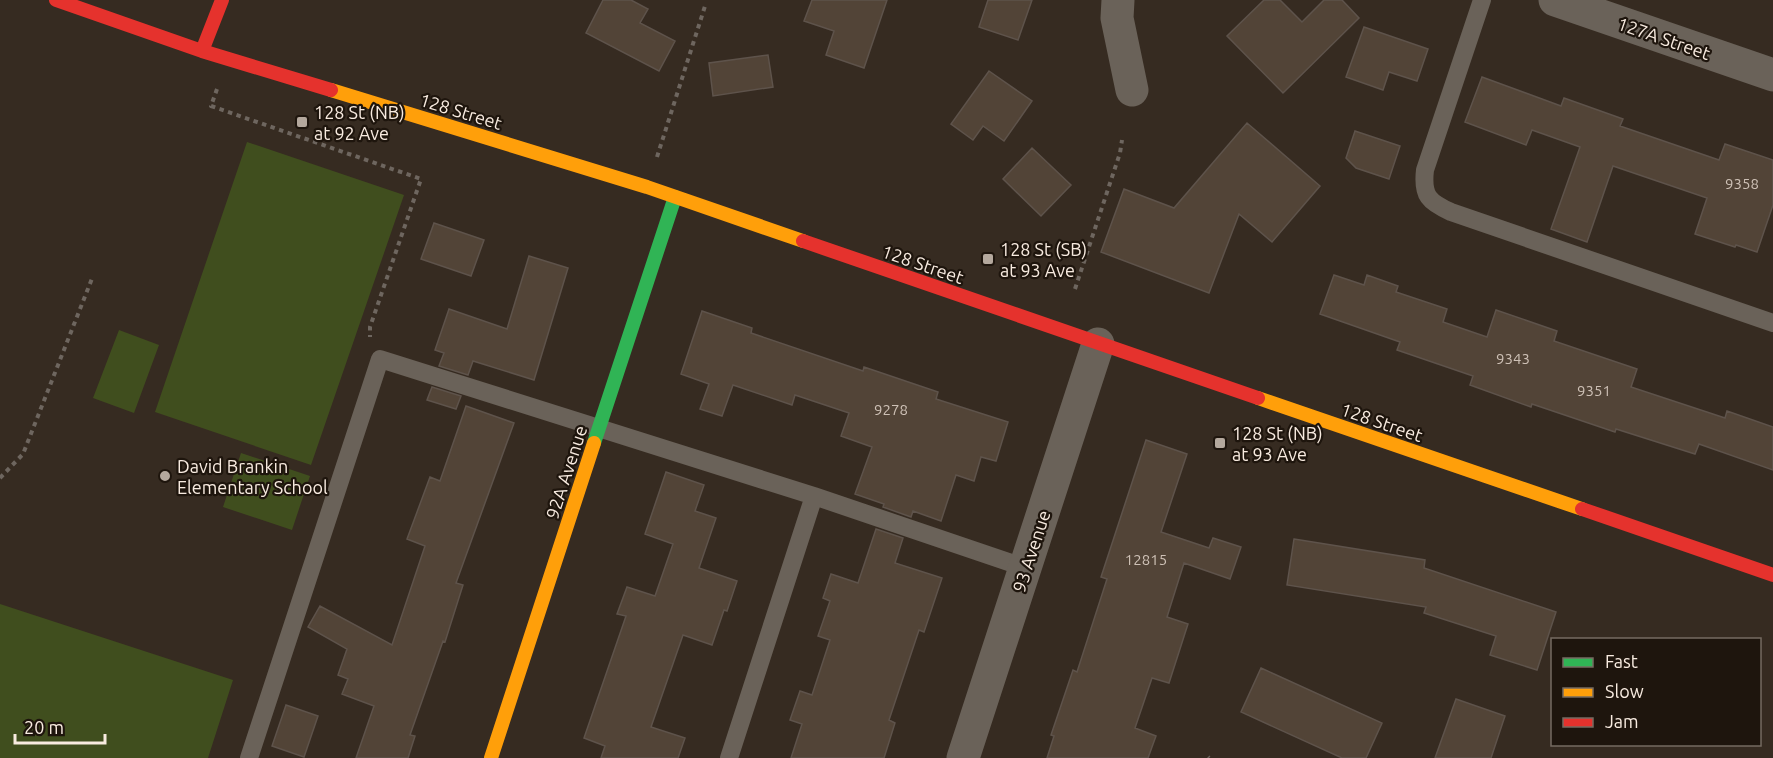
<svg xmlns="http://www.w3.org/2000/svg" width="1773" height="758" viewBox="0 0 1773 758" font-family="Ubuntu,sans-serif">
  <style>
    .green { fill: #404e1e }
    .building { fill: #524437; stroke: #5e534b; stroke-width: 1.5 }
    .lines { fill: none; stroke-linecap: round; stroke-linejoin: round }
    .path { stroke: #6e665f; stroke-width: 4; stroke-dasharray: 4.5 4.5; stroke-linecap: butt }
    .lane { stroke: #6a6259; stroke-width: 18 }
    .street { stroke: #6a6259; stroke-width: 33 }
    .fast { stroke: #30b455; stroke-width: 14 }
    .slow { stroke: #ff9f0a; stroke-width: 14 }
    .jam { stroke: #e5322d; stroke-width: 14 }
    .poi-dot { fill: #b4a89d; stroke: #1e150d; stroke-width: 2 }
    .labels { text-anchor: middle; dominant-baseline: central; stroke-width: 4.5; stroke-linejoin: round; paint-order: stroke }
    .number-label { font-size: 15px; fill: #cec1b6 }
    .street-label { font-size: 18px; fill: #f8ebe0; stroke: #1e150d }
    .poi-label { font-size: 18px; fill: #f8ebe0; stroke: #1e150d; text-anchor: start }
  </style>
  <rect width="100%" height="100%" fill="#362b21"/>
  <path class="green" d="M 247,142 L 404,195 L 311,465 L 155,412 Z
    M 119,330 L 159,345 L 134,413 L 93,398 Z
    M 241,453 L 310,476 L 292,530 L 223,507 Z
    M 0,604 L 233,680 L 208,758 L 0,758 Z"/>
  <path class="building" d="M 603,0 L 631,0 L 648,9 L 640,23 L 675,41 L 659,71 L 586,33 Z
    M 812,0 L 887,0 L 864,68 L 826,55 L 834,31 L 804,21 Z
    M 988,0 L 1032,0 L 1018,40 L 979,27 Z
    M 1264,0 L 1280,0 L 1302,22 L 1324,0 L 1342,0 L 1359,18 L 1283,93 L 1227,36 Z
    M 1364,27 L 1428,49 L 1417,81 L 1389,72 L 1383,90 L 1346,77 Z
    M 768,55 L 773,87 L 713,96 L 709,63 Z
    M 989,71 L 1032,101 L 1004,141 L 983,126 L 973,140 L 951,124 Z
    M 1482,77 L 1561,106 L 1564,98 L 1623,119 L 1620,126 L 1719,160 L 1725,144 L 1773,160 L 1773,205 L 1757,252 L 1736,245 L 1735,247 L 1695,234 L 1707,198 L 1613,166 L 1587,242 L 1551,229 L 1580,147 L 1532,130 L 1526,145 L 1465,122 Z
    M 1247,123 L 1320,186 L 1272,242 L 1239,214 L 1209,293 L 1101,252 L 1124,189 L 1174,208 Z
    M 1355,131 L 1400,146 L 1389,179 L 1356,168 L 1346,158 Z
    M 1032,148 L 1071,185 L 1041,216 L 1003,179 Z
    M 434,223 L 484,240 L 471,276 L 421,259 Z
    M 529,256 L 568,268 L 534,380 L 473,361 L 468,375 L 439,366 L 444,353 L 435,350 L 449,309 L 507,329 Z
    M 1334,275 L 1364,285 L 1367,275 L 1398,286 L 1396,292 L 1447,309 L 1443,322 L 1487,337 L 1496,310 L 1557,331 L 1554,341 L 1637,369 L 1631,387 L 1725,418 L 1727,411 L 1773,427 L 1773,470 L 1699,444 L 1695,454 L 1616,429 L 1615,432 L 1532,404 L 1531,407 L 1470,385 L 1473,376 L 1397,350 L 1400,342 L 1320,314 Z
    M 702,311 L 752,328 L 751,333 L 863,371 L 864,367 L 938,392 L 936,399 L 1008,422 L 996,461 L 981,457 L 974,481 L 956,475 L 941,521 L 913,511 L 911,517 L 883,507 L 884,504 L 855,494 L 872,447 L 841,436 L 849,413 L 795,395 L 792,405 L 733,385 L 722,416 L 700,409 L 709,384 L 681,374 Z
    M 432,387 L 461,396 L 456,409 L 427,400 Z
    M 466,406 L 514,423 L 456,583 L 463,585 L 445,642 L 443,641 L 410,735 L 415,736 L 408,758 L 356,758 L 374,706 L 342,694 L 348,679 L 338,675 L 347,649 L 308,627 L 320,606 L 392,645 L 425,546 L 407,539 L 430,477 L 440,481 Z
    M 1146,440 L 1187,454 L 1161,532 L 1209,548 L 1213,538 L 1241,547 L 1230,579 L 1184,563 L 1167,617 L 1188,624 L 1169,683 L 1152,678 L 1135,728 L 1156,736 L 1148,758 L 1047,758 L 1054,736 L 1051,735 L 1073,670 L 1077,672 L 1107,579 L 1101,577 Z
    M 666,472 L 704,485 L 695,511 L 716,518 L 699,568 L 737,581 L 727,611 L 724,610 L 712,645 L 683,635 L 651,727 L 685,738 L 678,758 L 601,758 L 605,746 L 584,738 L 626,616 L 617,614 L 627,587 L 655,596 L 673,544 L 645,534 Z
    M 876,529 L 903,538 L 895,563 L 942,578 L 924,632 L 919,630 L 889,720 L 895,723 L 884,758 L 791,758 L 802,724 L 790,720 L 800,691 L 812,695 L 830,640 L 818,636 L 830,601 L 823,598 L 831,574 L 858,583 Z
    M 1294,539 L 1425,560 L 1424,568 L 1556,612 L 1537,670 L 1490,655 L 1496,636 L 1424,613 L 1426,607 L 1287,585 Z
    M 1261,668 L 1382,723 L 1366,758 L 1342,758 L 1241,712 Z
    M 1456,699 L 1505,716 L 1491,758 L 1435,758 Z
    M 286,705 L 318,716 L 304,757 L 272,746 Z"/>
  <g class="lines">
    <path class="path" d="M 217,89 L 211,106 L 421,179 L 370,327 L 370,337
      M 657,157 L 706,3
      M 1075,289 L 1120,153 L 1122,140
      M 0,478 L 23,454 L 93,276
      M 1208,757 L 1209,758"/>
    <path class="lane" d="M 1482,0 L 1425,170 C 1422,196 1429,202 1451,212 L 1773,323
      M 814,496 L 1026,568
      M 249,758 L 380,359 L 814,496 L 729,758"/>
    <path class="street" d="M 1118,0 L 1117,18 L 1132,90
      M 1555,0 L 1773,75
      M 963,758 L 1098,344"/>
    <path class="fast" d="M 594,443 L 675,197"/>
    <path class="slow" d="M 331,90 L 647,187 L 803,241
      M 1258,398 L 1582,509
      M 491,758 L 594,443"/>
    <path class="jam" d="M 56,0 L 202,51 L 331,90
      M 202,51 L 222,0
      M 803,241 L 1258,398
      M 1582,509 L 1773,575"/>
  </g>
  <g class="poi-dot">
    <rect x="296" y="116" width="12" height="12" rx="3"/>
    <rect x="982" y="253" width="12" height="12" rx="3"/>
    <rect x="1214" y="437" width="12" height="12" rx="3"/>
    <circle cx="165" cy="476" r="6"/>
  </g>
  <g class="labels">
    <g class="number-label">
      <text x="1742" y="183">9358</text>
      <text x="1513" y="358">9343</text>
      <text x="1594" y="390">9351</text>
      <text x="891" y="409">9278</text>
      <text x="1146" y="559">12815</text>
    </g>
    <g class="street-label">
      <text transform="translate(1664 38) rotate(19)">127A Street</text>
      <text transform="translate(461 111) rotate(17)">128 Street</text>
      <text transform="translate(923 264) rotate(19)">128 Street</text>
      <text transform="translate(1382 422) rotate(19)">128 Street</text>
      <text transform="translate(566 472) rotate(-72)">92A Avenue</text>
      <text transform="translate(1031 551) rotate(-72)">93 Avenue</text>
    </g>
    <g class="poi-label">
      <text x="314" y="112">128 St (NB)<tspan x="314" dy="21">at 92 Ave</tspan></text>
      <text x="1000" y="249">128 St (SB)<tspan x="1000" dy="21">at 93 Ave</tspan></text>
      <text x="1232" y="433">128 St (NB)<tspan x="1232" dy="21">at 93 Ave</tspan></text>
      <text x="177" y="466">David Brankin<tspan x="177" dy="21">Elementary School</tspan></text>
    </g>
  </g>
  <rect x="1551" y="638" width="210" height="108" fill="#1e150d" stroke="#756b61" stroke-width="1.5"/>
  <rect x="1563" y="658" width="30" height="9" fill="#30b455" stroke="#756b61" stroke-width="1.5"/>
  <text x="1605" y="668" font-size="18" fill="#f8ebe0">Fast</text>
  <rect x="1563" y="688" width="30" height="9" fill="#ff9f0a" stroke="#756b61" stroke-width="1.5"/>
  <text x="1605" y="698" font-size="18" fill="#f8ebe0">Slow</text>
  <rect x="1563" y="718" width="30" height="9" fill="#e5322d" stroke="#756b61" stroke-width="1.5"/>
  <text x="1605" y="728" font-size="18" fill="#f8ebe0">Jam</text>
  <path d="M15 734v9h90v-9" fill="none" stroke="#f8ebe0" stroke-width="3"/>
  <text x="24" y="734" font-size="18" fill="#f8ebe0" stroke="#1e150d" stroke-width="4.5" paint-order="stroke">20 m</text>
</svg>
